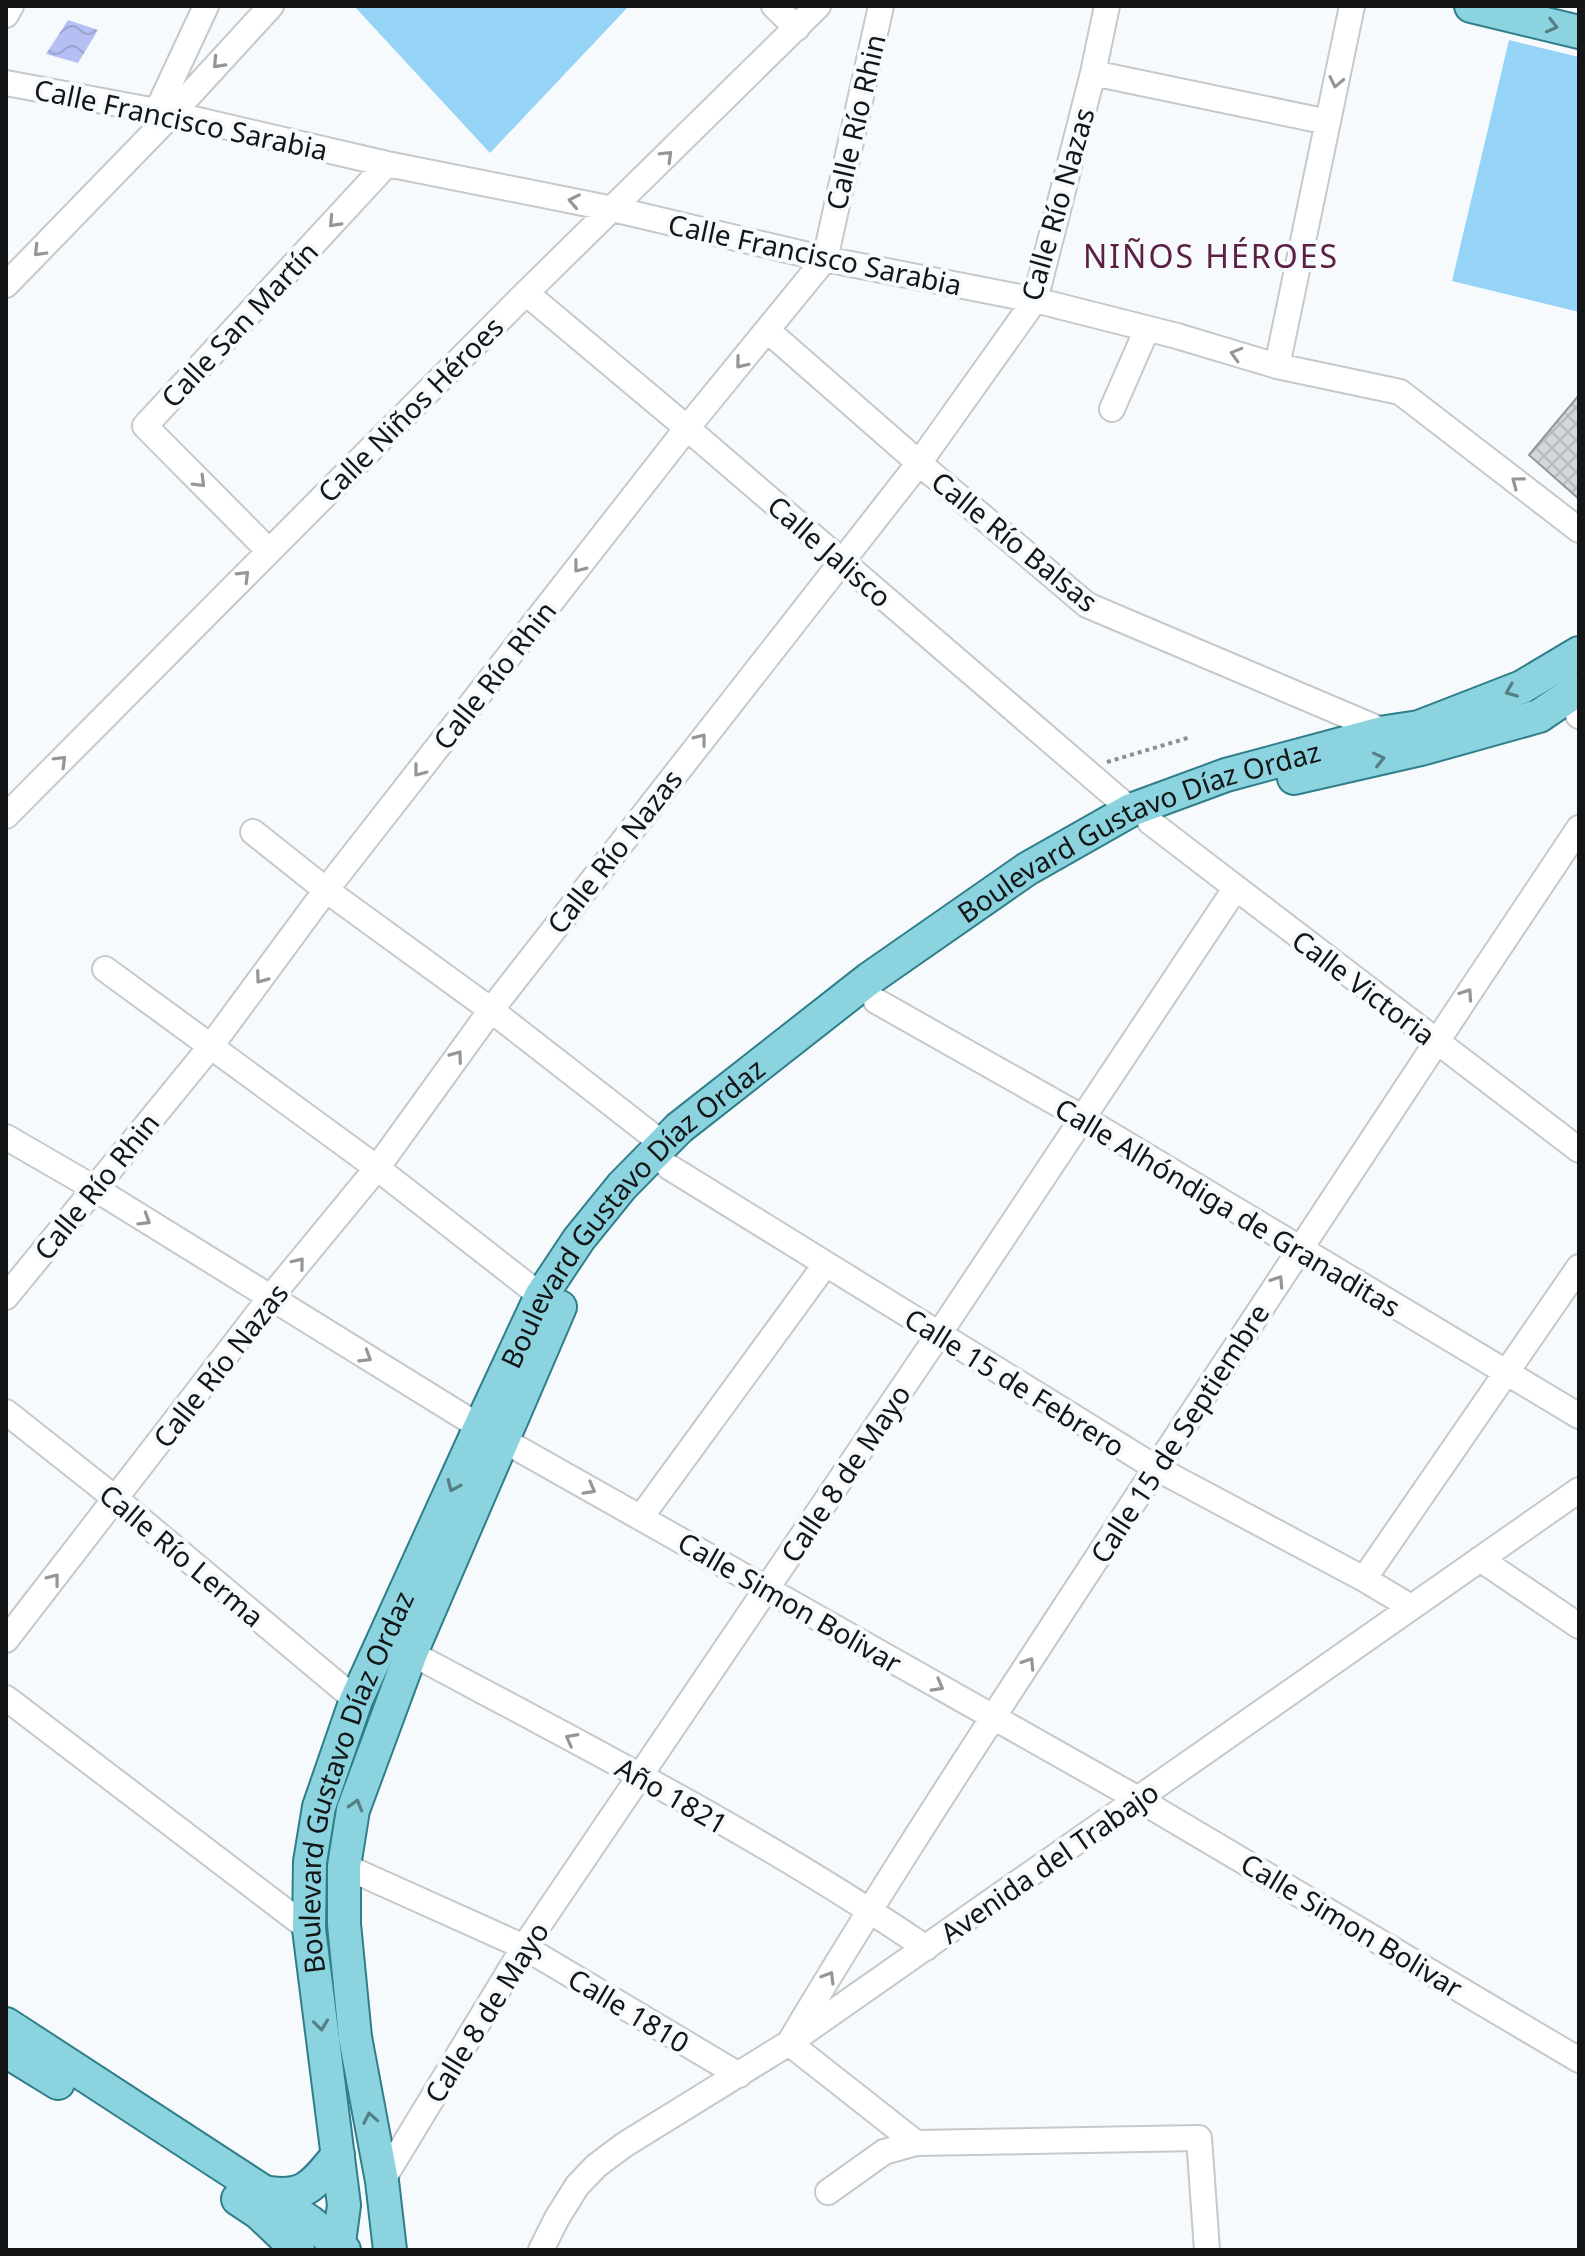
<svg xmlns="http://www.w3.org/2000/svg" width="1585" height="2256" viewBox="0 0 1585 2256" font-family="'Noto Sans',sans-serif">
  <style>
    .green { fill: #95d4f6 }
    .water { fill: url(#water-waves) }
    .building { fill: url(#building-cross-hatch); stroke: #949699; stroke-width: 2 }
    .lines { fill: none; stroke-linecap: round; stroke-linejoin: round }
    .minor-casing { stroke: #c5c9cb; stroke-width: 28 }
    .major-casing { stroke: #2f7e8a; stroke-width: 36 }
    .path { stroke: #8d8f91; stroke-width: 4; stroke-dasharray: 4 4; stroke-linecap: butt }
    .minor { stroke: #fff; stroke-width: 24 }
    .major { stroke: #8bd4df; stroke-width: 32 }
    .oneway { stroke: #557e85 }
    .oneway2 { stroke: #959696 }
    .labels { text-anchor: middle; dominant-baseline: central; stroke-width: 8; stroke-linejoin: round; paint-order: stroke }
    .street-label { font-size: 28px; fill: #141516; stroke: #f7fafc }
    .quarter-label { font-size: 32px; letter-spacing: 2px; fill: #5c2046; stroke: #f7fafc }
  </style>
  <defs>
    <pattern id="water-waves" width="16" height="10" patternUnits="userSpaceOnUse" patternTransform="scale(2)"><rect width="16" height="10" fill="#b5bff4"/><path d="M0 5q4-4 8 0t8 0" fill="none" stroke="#9ba3d0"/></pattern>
    <pattern id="building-cross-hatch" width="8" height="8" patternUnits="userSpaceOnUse" patternTransform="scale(2)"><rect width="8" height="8" fill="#d5d8db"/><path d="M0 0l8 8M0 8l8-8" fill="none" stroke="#b6b8bb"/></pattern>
  </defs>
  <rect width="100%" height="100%" fill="#f7fafc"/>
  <path class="green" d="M 354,6 L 629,6 L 490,153 Z
    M 1509,40 L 1579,57 L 1579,312 L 1452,281 Z"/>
  <path class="water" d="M 68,20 L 98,30 L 78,63 L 46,54 Z"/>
  <path class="building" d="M 1579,395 L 1579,499 L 1529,455 Z"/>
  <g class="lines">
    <g class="minor-casing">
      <path id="minor" d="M 774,6 L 797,28
        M 6,15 L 11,6
        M 1093,73 L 1328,122
        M 6,83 L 172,114 L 387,164 L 613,209 L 825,259 L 1035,300 L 1177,336 L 1277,366 L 1400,392 L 1579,530
        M 157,111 L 206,6
        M 6,285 L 172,114 L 271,6
        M 526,293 L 687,428 L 1131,810
        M 767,330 L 919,463 L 1087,605 L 1386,732
        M 1277,366 L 1352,6
        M 1112,409 L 1147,329
        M 269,551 L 145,426 L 387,164
        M 1578,715 L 1579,716
        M 6,816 L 526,293 L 818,6
        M 1150,822 L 1579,1150
        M 253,832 L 326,890 L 491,1010 L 663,1144
        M 105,969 L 377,1168 L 541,1296
        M 876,1001 L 1083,1118 L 1579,1416
        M 6,1137 L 94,1188 L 480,1427 L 1140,1800 L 1579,2060
        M 669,1167 L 1156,1468 L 1364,1579 L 1411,1607
        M 6,1297 L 211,1046 L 326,890 L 687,428 L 825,259 L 881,6
        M 6,1412 L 116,1499 L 356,1700
        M 641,1517 L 825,1265
        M 1480,1559 L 1579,1626
        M 1364,1579 L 1579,1267
        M 6,1640 L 270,1298 L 377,1168 L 491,1010 L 919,463 L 1035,300 L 1093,73 L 1107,6
        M 411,1653 C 585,1746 763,1837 926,1948
        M 6,1698 L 309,1929
        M 344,1866 L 524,1947 L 739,2075
        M 916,2143 L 789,2043 C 898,1860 1016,1682 1133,1503 C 1281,1277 1429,1052 1579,828
        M 382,2181 L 524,1947 L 939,1334 L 1235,889
        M 828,2192 L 884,2152 L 916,2143 L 1199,2138 L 1207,2250
        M 541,2250 L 557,2218 L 577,2186 L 596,2166 L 624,2145 L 789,2043 L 1579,1490"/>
    </g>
    <g class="major-casing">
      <g id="major">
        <path d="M 1471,6 L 1579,32"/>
        <path d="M 1294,778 L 1421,749 L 1539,716 L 1579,689"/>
        <path d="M 6,2024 L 310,2222 L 344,2250"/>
        <path d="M 6,2051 L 58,2083"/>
        <path d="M 263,2192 C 305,2200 313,2185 338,2155"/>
        <path d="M 238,2199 L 259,2213 L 298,2250"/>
        <path id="s1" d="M 338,2250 L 344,2205 L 309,1929 L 310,1862 L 319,1807 L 356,1700 L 480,1427 L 541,1296 L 579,1239 L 622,1186 L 679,1128 L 869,979 L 1027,869 L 1131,810 L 1226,775 L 1386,732 L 1419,727 L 1522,687 L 1579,653"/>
        <path d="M 390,2250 L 382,2181 L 355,2037 L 344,1924 L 344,1866 L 353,1810 L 411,1653 L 560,1307"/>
      </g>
    </g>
    <path class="path" d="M 1107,762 L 1191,737"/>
    <use href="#minor" class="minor"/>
    <use href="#major" class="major"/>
  </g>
  <defs><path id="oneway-chevron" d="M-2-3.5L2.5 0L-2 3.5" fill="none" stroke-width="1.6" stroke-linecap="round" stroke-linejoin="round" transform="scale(2)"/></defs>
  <g class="oneway">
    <use href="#oneway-chevron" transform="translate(1552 26) rotate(14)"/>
    <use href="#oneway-chevron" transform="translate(1511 691) rotate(158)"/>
    <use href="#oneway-chevron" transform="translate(1379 759) rotate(-13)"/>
    <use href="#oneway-chevron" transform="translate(453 1486) rotate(114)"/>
    <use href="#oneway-chevron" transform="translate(356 1805) rotate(-74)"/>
    <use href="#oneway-chevron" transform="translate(321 2025) rotate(83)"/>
    <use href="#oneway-chevron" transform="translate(370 2118) rotate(-101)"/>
  </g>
  <g class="oneway2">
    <use href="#oneway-chevron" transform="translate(218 63) rotate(133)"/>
    <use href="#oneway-chevron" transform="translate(1336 82) rotate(102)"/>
    <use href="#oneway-chevron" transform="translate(667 156) rotate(-45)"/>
    <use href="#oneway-chevron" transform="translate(574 201) rotate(-169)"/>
    <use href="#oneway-chevron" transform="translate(334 222) rotate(133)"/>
    <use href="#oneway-chevron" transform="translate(39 251) rotate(134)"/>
    <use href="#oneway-chevron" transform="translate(1236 354) rotate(-164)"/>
    <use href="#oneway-chevron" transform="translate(741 363) rotate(129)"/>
    <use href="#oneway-chevron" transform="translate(200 482) rotate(45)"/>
    <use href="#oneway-chevron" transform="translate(1517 482) rotate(-143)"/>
    <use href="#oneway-chevron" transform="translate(579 567) rotate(128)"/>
    <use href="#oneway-chevron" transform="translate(244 576) rotate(-45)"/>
    <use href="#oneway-chevron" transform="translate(701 739) rotate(-52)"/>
    <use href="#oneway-chevron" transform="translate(61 761) rotate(-45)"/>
    <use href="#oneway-chevron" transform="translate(419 771) rotate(128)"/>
    <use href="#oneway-chevron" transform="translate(261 978) rotate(126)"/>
    <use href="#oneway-chevron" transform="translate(1467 994) rotate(-56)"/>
    <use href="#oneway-chevron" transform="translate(457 1056) rotate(-54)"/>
    <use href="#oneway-chevron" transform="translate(145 1220) rotate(32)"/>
    <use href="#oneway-chevron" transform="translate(299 1263) rotate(-51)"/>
    <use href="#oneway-chevron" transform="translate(1278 1281) rotate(-57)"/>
    <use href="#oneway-chevron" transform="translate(366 1357) rotate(32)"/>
    <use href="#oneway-chevron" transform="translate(590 1489) rotate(29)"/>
    <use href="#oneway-chevron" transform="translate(54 1579) rotate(-52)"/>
    <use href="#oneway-chevron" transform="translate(1029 1663) rotate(-57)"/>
    <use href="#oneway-chevron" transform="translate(938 1686) rotate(29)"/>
    <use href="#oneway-chevron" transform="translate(571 1739) rotate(-152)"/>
    <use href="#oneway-chevron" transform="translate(829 1977) rotate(-59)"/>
  </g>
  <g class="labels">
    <g class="street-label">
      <text transform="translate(181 119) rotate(12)">Calle Francisco Sarabia</text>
      <text transform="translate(855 122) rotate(-77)">Calle Río Rhin</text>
      <text transform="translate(1057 204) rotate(-74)">Calle Río Nazas</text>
      <text transform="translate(815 254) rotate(12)">Calle Francisco Sarabia</text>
      <text transform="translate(239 324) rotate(-47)">Calle San Martín</text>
      <text transform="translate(410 409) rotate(-45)">Calle Niños Héroes</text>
      <text transform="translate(1015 541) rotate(39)">Calle Río Balsas</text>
      <text transform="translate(830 551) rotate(41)">Calle Jalisco</text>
      <text transform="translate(494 675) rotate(-52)">Calle Río Rhin</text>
      <text stroke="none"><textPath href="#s1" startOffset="1774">Boulevard Gustavo Díaz Ordaz</textPath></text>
      <text transform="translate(614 851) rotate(-52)">Calle Río Nazas</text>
      <text transform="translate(1364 987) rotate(37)">Calle Victoria</text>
      <text transform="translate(96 1186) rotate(-51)">Calle Río Rhin</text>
      <text transform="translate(1228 1207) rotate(31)">Calle Alhóndiga de Granaditas</text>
      <text stroke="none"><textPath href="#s1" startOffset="1126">Boulevard Gustavo Díaz Ordaz</textPath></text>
      <text transform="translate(220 1365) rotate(-52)">Calle Río Nazas</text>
      <text transform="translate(1015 1382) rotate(32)">Calle 15 de Febrero</text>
      <text transform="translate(1179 1433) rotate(-57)">Calle 15 de Septiembre</text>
      <text transform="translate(845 1473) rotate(-56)">Calle 8 de Mayo</text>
      <text transform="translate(182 1555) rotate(40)">Calle Río Lerma</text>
      <text transform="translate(790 1602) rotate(30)">Calle Simon Bolivar</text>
      <text stroke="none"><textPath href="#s1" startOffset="478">Boulevard Gustavo Díaz Ordaz</textPath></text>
      <text transform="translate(672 1795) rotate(30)">Año 1821</text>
      <text transform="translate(1049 1862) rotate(-35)">Avenida del Trabajo</text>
      <text transform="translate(1352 1925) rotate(31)">Calle Simon Bolivar</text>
      <text transform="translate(629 2010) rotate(31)">Calle 1810</text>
      <text transform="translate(486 2012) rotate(-58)">Calle 8 de Mayo</text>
    </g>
    <g class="quarter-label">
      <text x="1211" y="255">NIÑOS HÉROES</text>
    </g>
  </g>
  <rect width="1585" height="2256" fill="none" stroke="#141516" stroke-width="16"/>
</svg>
